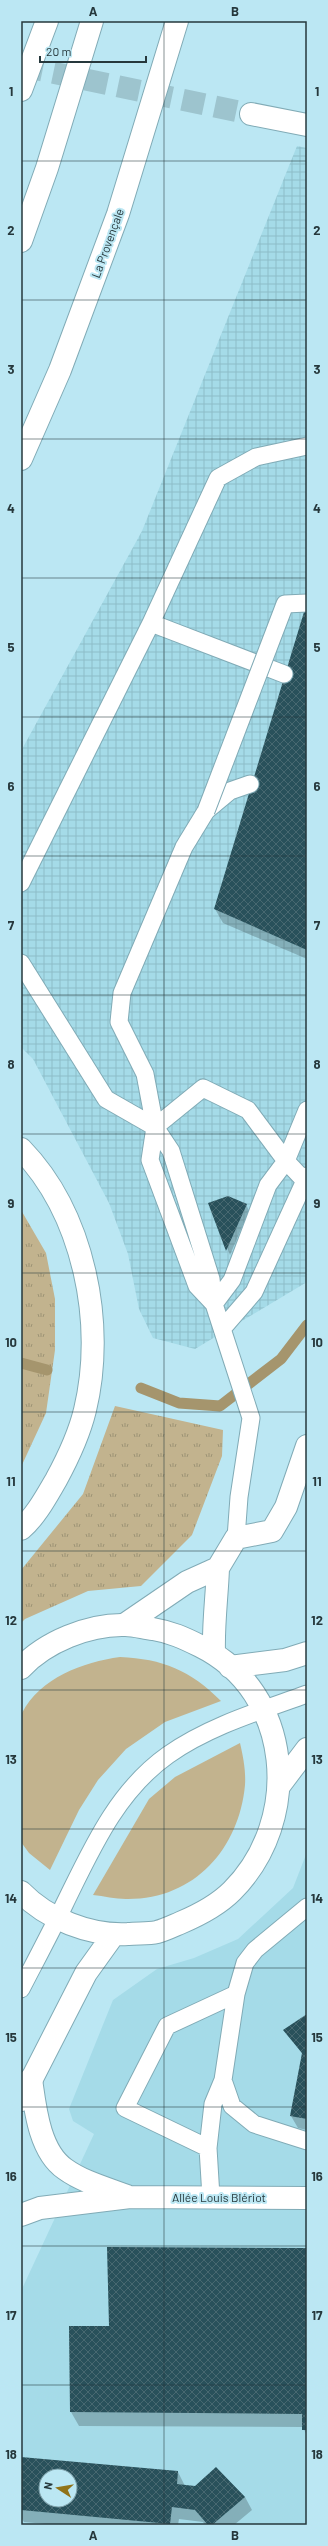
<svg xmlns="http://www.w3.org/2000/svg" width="328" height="2546" viewBox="0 0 328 2546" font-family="Barlow,sans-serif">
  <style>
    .built { fill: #a5dbe8; fill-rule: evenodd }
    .industrial { fill: url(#industrial-grid) }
    .grass { fill: url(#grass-tufts) }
    .green { fill: #c2b38e }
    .shadow { fill: #0003; fill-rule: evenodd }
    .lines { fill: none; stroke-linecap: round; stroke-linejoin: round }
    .stream { stroke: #a5956d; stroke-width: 11 }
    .building { fill: url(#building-cross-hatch); fill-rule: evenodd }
    .street-tunnel { stroke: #9dc4ce; stroke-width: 22; stroke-dasharray: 22 11; stroke-linecap: butt }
    .lane-casing { stroke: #81abb6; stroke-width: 19 }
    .street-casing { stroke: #81abb6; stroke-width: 24 }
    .primary-casing { stroke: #81abb6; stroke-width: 24 }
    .highway-casing { stroke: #81abb6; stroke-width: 24 }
    .lane { stroke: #fff; stroke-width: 17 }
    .street { stroke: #fff; stroke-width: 22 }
    .primary { stroke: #fff; stroke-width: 22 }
    .highway { stroke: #fff; stroke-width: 22 }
    .lane-bridge-casing { stroke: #81abb6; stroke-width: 19; stroke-linecap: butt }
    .lane-bridge { stroke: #fff; stroke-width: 17 }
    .grid { fill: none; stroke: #26383c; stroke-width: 1; stroke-opacity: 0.55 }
    .labels { text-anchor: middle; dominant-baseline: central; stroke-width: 4; stroke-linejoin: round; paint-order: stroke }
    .street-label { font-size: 12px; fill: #26383c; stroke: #bbe7f3 }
    .neatline { fill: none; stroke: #26383c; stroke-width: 1.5 }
    .grid-label { font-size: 13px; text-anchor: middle; font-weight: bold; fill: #26383c }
  </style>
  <defs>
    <pattern id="industrial-grid" width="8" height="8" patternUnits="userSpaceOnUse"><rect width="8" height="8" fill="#a5dbe8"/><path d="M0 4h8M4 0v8" fill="none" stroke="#8ebdc8"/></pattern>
    <pattern id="grass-tufts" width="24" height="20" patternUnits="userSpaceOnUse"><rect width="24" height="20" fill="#c2b38e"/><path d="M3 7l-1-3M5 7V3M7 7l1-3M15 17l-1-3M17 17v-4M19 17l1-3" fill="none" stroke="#9d9375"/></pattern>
    <pattern id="building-cross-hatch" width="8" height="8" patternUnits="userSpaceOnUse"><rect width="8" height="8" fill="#29515b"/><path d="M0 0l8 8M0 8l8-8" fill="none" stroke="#476870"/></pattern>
  </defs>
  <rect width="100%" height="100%" fill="#bbe7f3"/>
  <path class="built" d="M 307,1852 L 307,2525 L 21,2525 L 21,2291 L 94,2134 L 73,2121 L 69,2109 L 113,2000 L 157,1969 L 194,1958 L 238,1939 L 293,1888 ZM 46,2476 L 70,2476 L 70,2500 L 46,2500 Z"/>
  <path class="industrial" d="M 297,146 L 307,148 L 307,1282 L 195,1349 L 153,1338 L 139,1309 L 128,1254 L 109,1203 L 33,1059 L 21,1047 L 21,751 L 142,531 Z"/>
  <path class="grass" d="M 21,1210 L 46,1253 L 55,1299 L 55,1350 L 46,1413 L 21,1467 Z
    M 115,1406 L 223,1430 L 222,1456 L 192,1535 L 141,1586 L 88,1591 L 25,1619 L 21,1623 L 21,1570 L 83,1494 Z"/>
  <path class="green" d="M 120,1657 C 163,1659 190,1670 221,1701 L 165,1722 L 126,1749 L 98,1780 L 79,1810 L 50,1870 L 29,1853 L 21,1842 C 21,1824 18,1721 22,1713 C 40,1678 83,1662 120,1657 Z
    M 240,1743 C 243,1756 246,1771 245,1785 C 239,1849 194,1900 126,1899 C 115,1899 104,1896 93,1895 L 149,1799 L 175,1777 Z"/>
  <path class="shadow" d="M 307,606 L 307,959 L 223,923 L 215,909 Z
    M 210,1204 L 246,1204 L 249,1211 L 230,1255 Z
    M 307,2015 L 307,2130 L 298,2128 L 291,2116 L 303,2055 L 285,2030 Z
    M 307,2249 L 307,2436 L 303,2427 L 79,2426 L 71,2412 L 70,2327 L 110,2327 Z
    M 21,2458 L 178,2472 L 185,2486 L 196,2487 L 216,2468 L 245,2497 L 252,2510 L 234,2525 L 205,2525 L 203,2522 L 179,2519 L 178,2525 L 57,2525 L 24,2522 L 21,2517 ZM 46,2476 L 70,2476 L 70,2500 L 46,2500 Z"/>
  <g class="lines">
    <path class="stream" d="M 21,1363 L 47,1370
      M 141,1388 L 179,1403 L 220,1406 L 281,1359 L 307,1325"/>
  </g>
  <path class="building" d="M 307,602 L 307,950 L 214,909 Z
    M 228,1196 L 247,1204 L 226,1251 L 208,1203 Z
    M 307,2014 L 307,2119 L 290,2116 L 302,2053 L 283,2030 Z
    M 107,2247 L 307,2248 L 307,2430 L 302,2430 L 302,2414 L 70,2412 L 69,2326 L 109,2326 Z
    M 21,2457 L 178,2471 L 177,2484 L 195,2486 L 216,2467 L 245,2497 L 212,2525 L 208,2525 L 195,2510 L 172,2507 L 170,2524 L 21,2510 ZM 46,2476 L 70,2476 L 70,2500 L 46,2500 Z"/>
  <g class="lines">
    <path class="street-tunnel" d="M 21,66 L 251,114"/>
    <g class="lane-casing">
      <path id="lane" d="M 151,623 L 284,674
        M 21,883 L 151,623 L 218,478 L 256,457 L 307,446
        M 21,963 L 106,1099 L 155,1127 L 171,1151 L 211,1279 L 214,1304 L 251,1418 L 239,1497 L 236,1538
        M 155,1127 L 203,1088 L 248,1110 L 286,1161 L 304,1180
        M 214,1304 L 197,1286 L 150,1160 L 155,1127 L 145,1074 L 119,1022 L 122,993 L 184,847 L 206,811 L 230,791 L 250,784
        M 214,1304 L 232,1280 L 268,1185 L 286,1161 L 307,1110
        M 222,1329 L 254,1292 L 307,1176
        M 21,1989 C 36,1960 51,1932 65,1903 C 92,1848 117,1791 168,1755 C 209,1726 260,1711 307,1694
        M 223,2080 L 232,2106 L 254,2124 L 307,2141
        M 208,2148 L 125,2108 L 167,2026 L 236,1994
        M 211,2197 L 208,2148 L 213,2104 L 223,2080 L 236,1994 L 245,1963 L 255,1950 L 307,1907"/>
    </g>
    <g class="street-casing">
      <path id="street" d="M 251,114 L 307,125
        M 218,1568 L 236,1538 L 272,1531 L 286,1507 L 307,1446
        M 124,1625 L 187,1582 L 218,1568
        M 214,1653 C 213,1624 217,1596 218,1568
        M 31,2079 C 35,2107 39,2151 65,2169 C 83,2182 106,2188 127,2196
        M 21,2215 L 40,2208 L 130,2197 L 307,2198"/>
    </g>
    <g class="primary-casing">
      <path id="primary" d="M 230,1667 L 285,1660 L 307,1653
        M 21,1668 C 45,1642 89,1624 125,1625 C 134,1625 144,1628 153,1629 C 171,1632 184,1638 200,1646 C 293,1692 303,1820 232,1891 C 218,1905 199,1915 180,1923 C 173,1926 165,1930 157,1932 C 148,1934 138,1933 128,1934 C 90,1936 47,1919 21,1892
        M 279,1786 L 307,1749
        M 21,2100 L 86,1973 L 114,1934"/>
    </g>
    <g class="highway-casing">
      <path id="highway" d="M 21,90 L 47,21
        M 21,241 L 47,168 L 92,21
        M 21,459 L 60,370 L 118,214 L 177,21
        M 21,1149 C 84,1214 106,1324 85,1410 C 79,1435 68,1458 56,1480 C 46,1497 36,1516 21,1529"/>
    </g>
    <use href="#lane" class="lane"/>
    <use href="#street" class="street"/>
    <use href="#primary" class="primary"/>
    <use href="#highway" class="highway"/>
    <g class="lane-bridge-casing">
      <path id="lane-bridge" d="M 206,811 L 285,604 L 307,603"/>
    </g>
    <use href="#lane-bridge" class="lane-bridge"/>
  </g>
  <path class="grid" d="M 164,21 L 164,2525M 21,161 L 307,161M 21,300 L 307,300M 21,439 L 307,439M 21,578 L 307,578M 21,717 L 307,717M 21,856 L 307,856M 21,995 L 307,995M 21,1134 L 307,1134M 21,1273 L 307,1273M 21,1412 L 307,1412M 21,1551 L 307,1551M 21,1690 L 307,1690M 21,1829 L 307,1829M 21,1968 L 307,1968M 21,2107 L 307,2107M 21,2246 L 307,2246M 21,2385 L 307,2385"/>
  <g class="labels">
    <g class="street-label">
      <text transform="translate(107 243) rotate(-70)">La Provençale</text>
      <text x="219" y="2197">Allée Louis Blériot</text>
    </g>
  </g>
  <rect width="328" height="2546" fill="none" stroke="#bbe7f3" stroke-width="44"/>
  <g transform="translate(58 2488) rotate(282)"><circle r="19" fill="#bbe7f3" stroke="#7fa1aa"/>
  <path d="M0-3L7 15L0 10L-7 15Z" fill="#917318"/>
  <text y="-6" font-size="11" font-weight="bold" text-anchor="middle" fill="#26383c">N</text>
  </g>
  <path d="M40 56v6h106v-6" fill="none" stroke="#26383c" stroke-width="2"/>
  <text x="46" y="56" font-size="12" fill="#26383c" stroke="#bbe7f3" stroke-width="3" paint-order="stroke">20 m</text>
  <rect x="22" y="22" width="284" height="2502" class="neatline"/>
  <g class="grid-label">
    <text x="93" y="16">A</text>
    <text x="235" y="16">B</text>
    <text x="11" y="96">1</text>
    <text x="317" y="96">1</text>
    <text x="11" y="235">2</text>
    <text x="317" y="235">2</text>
    <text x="11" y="374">3</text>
    <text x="317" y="374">3</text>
    <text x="11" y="513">4</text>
    <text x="317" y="513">4</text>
    <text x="11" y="652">5</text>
    <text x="317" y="652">5</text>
    <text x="11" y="791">6</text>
    <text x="317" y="791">6</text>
    <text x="11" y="930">7</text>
    <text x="317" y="930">7</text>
    <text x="11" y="1069">8</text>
    <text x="317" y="1069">8</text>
    <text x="11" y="1208">9</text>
    <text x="317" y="1208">9</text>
    <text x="11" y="1347">10</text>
    <text x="317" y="1347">10</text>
    <text x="11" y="1486">11</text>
    <text x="317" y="1486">11</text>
    <text x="11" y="1625">12</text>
    <text x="317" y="1625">12</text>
    <text x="11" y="1764">13</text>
    <text x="317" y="1764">13</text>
    <text x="11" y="1903">14</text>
    <text x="317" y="1903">14</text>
    <text x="11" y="2042">15</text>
    <text x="317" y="2042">15</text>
    <text x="11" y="2181">16</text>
    <text x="317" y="2181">16</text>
    <text x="11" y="2320">17</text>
    <text x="317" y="2320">17</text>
    <text x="11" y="2459">18</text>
    <text x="317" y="2459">18</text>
    <text x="93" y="2540">A</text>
    <text x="235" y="2540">B</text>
  </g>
</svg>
